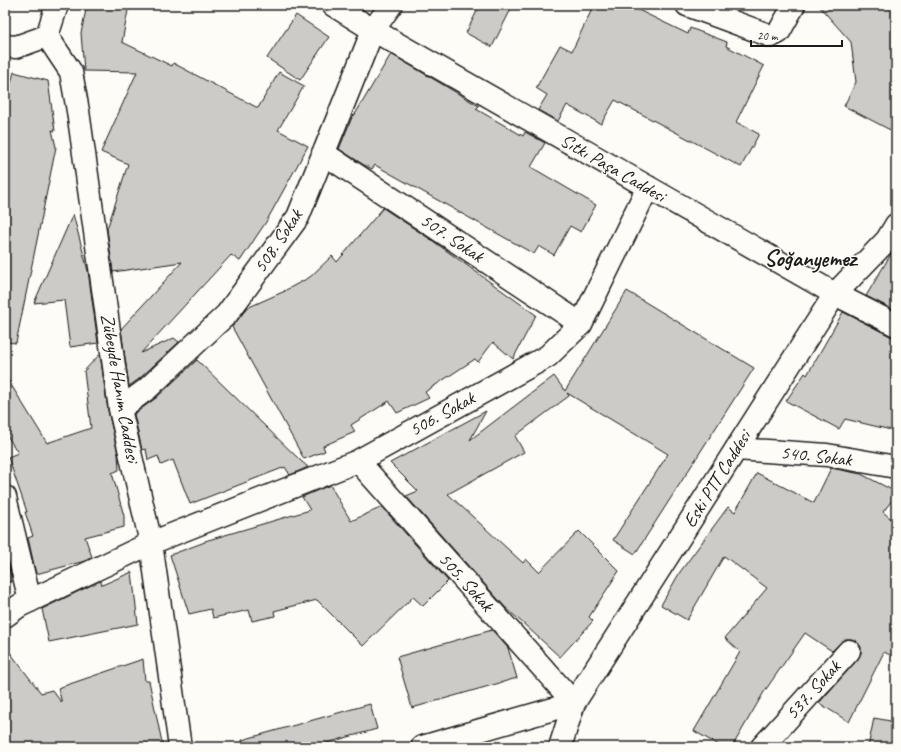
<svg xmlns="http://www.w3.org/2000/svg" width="901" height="752" viewBox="0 0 901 752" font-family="Caveat,sans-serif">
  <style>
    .building { fill: #cccbc8; stroke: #1c1c1c }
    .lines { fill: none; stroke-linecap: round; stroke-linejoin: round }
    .minor-casing { stroke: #1c1c1c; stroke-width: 25 }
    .major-casing { stroke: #1c1c1c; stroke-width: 25 }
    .minor { stroke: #fdfcf7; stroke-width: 22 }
    .major { stroke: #fdfcf7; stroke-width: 22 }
    .labels { text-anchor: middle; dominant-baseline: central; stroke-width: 3; stroke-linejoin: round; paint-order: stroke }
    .street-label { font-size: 19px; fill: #1c1c1c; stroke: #fdfcf7 }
    .district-label { font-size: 23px; font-weight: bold; fill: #1c1c1c; stroke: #fdfcf7 }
  </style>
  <rect width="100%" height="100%" fill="#fdfcf7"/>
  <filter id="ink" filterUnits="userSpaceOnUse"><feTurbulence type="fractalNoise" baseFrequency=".025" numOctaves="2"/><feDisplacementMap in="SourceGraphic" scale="8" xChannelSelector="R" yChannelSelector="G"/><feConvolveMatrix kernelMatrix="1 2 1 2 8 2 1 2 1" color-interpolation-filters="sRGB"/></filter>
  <g filter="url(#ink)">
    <path class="building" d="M 87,5 L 129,5 L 122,42 L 172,66 L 173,63 L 258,108 L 279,72 L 304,86 L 278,130 L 308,146 L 266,222 L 240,261 L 231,255 L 141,353 L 174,338 L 179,342 L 139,379 L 129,386 L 121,329 L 182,262 L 113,272 L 107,229 L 128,164 L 101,152 L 137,72 L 84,71 L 81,33 Z
      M 480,5 L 513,5 L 492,47 L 466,33 Z
      M 594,5 L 628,5 L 688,34 L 690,28 L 727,42 L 726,46 L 764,66 L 736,122 L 759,134 L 741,167 L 615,100 L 601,124 L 567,105 L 558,121 L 538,110 L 547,95 L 536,88 L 560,45 L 572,51 Z
      M 818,5 L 896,5 L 896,133 L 844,106 L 856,82 L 851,42 Z
      M 296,15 L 329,37 L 300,80 L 267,58 Z
      M 391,54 L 479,106 L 476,109 L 523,136 L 525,132 L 545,143 L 531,167 L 596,205 L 581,232 L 570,226 L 554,255 L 539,246 L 534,254 L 375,165 L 372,169 L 364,165 L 339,149 L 353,115 L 354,116 Z
      M 14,72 L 48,81 L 55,131 L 52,130 L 56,147 L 16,343 L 5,342 L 5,104 Z
      M 383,208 L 433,241 L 536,315 L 513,359 L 493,342 L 478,362 L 475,359 L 425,392 L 429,398 L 397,413 L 389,401 L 351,425 L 355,432 L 323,446 L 325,451 L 304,459 L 232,327 L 247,308 L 285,291 L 284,291 L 310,277 L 332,256 L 337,262 Z
      M 73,214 L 88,271 L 98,343 L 70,347 L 64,300 L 34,303 Z
      M 896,249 L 896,311 L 866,296 L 891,254 Z
      M 627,291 L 754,368 L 635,554 L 613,540 L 668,454 L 567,393 L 569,396 L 515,436 L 524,452 L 448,494 L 523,563 L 526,559 L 539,572 L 579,531 L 619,571 L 589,617 L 593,621 L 560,657 L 505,607 L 406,496 L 418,491 L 390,463 L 486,411 L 470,440 L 554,376 L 565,391 Z
      M 843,312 L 890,336 L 896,337 L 896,410 L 891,430 L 845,419 L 839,429 L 786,401 L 805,373 L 807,375 Z
      M 100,354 L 108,411 L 118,454 L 119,470 L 112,473 L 124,516 L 124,527 L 85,537 L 92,557 L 85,561 L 36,574 L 28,538 L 33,536 L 25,512 L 27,512 L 8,457 L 18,453 L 5,432 L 5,375 L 47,443 L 91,428 L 84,371 Z
      M 197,360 L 301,461 L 308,467 L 290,475 L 285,467 L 190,504 L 173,460 L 161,465 L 158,456 L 148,460 L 146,449 L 142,450 L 134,414 L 156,398 Z
      M 831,468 L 861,474 L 896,492 L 896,495 L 883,512 L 896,523 L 896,658 L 884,652 L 849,722 L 819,703 L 858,659 L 861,653 L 861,647 L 857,642 L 852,639 L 846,639 L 840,643 L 832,651 L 805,633 L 764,692 L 732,747 L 722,747 L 694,731 L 740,652 L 725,638 L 767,588 L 724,556 L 687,620 L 661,605 L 680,572 L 728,507 L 735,512 L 757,473 L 814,503 Z
      M 330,485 L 351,521 L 382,507 L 448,581 L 423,606 L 413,597 L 363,646 L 317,600 L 274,611 L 275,616 L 252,621 L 249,610 L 213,618 L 211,609 L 189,614 L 170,555 L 205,542 L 205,541 L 310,510 L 302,497 Z
      M 5,550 L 12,581 L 5,583 Z
      M 132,572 L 138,624 L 49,642 L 42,609 L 100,581 L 102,585 Z
      M 492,630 L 508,648 L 517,678 L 412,708 L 397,657 Z
      M 5,646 L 41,693 L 52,690 L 62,703 L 58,688 L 143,659 L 145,681 L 149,681 L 163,747 L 5,747 Z
      M 370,704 L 377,729 L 312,747 L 243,747 L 242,740 Z
      M 874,718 L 896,722 L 896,747 L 868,747 Z"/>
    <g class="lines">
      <g class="minor-casing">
        <path id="minor" d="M 333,5 L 373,30 L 835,294 L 896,325
          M 687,5 L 771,36 L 779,32 L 794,5
          M 47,36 L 71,72 L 78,111 L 120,409 L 151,543 L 180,747
          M 323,153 L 581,324
          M 120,409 L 147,389 L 227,314 L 298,217 L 373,30 L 391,5
          M 736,449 L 827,455 L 896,467
          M 358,461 L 574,703 L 422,747
          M 5,497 L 30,601
          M 5,616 L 19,606 L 151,543 L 358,461 L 548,356 L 581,324 L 648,187
          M 560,747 L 574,703 L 835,294 L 887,240 L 896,225
          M 762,747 L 849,651"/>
      </g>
      <g class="major-casing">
        <path id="major" d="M 5,46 L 16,47 L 47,36 L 57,5"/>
      </g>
      <use href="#minor" class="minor"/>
      <use href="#major" class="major"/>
    </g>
  </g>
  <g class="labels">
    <g class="street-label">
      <text transform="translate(613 168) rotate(30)">Sıtkı Paşa Caddesi</text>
      <text transform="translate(452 238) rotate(34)">507. Sokak</text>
      <text transform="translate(278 241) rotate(-56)">508. Sokak</text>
      <text transform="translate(120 388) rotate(80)">Zübeyde Hanım Caddesi</text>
      <text transform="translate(442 414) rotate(-29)">506. Sokak</text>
      <text transform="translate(816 456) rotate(6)">540. Sokak</text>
      <text transform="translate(717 479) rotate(-58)">Eski PTT Caddesi</text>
      <text transform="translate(466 582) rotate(48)">505. Sokak</text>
      <text transform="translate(813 690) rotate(-48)">537. Sokak</text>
    </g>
    <g class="district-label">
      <text x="810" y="258">Soğanyemez</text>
    </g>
  </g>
  <rect width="901" height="752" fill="none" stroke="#fdfcf7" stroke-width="20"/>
  <rect x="10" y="10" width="881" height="732" fill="none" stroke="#1c1c1c" stroke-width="1.5" filter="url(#ink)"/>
  <path d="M751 40v6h91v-6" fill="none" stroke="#1c1c1c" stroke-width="2"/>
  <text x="757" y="40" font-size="12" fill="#1c1c1c" stroke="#fdfcf7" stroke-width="3" paint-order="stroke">20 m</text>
</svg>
